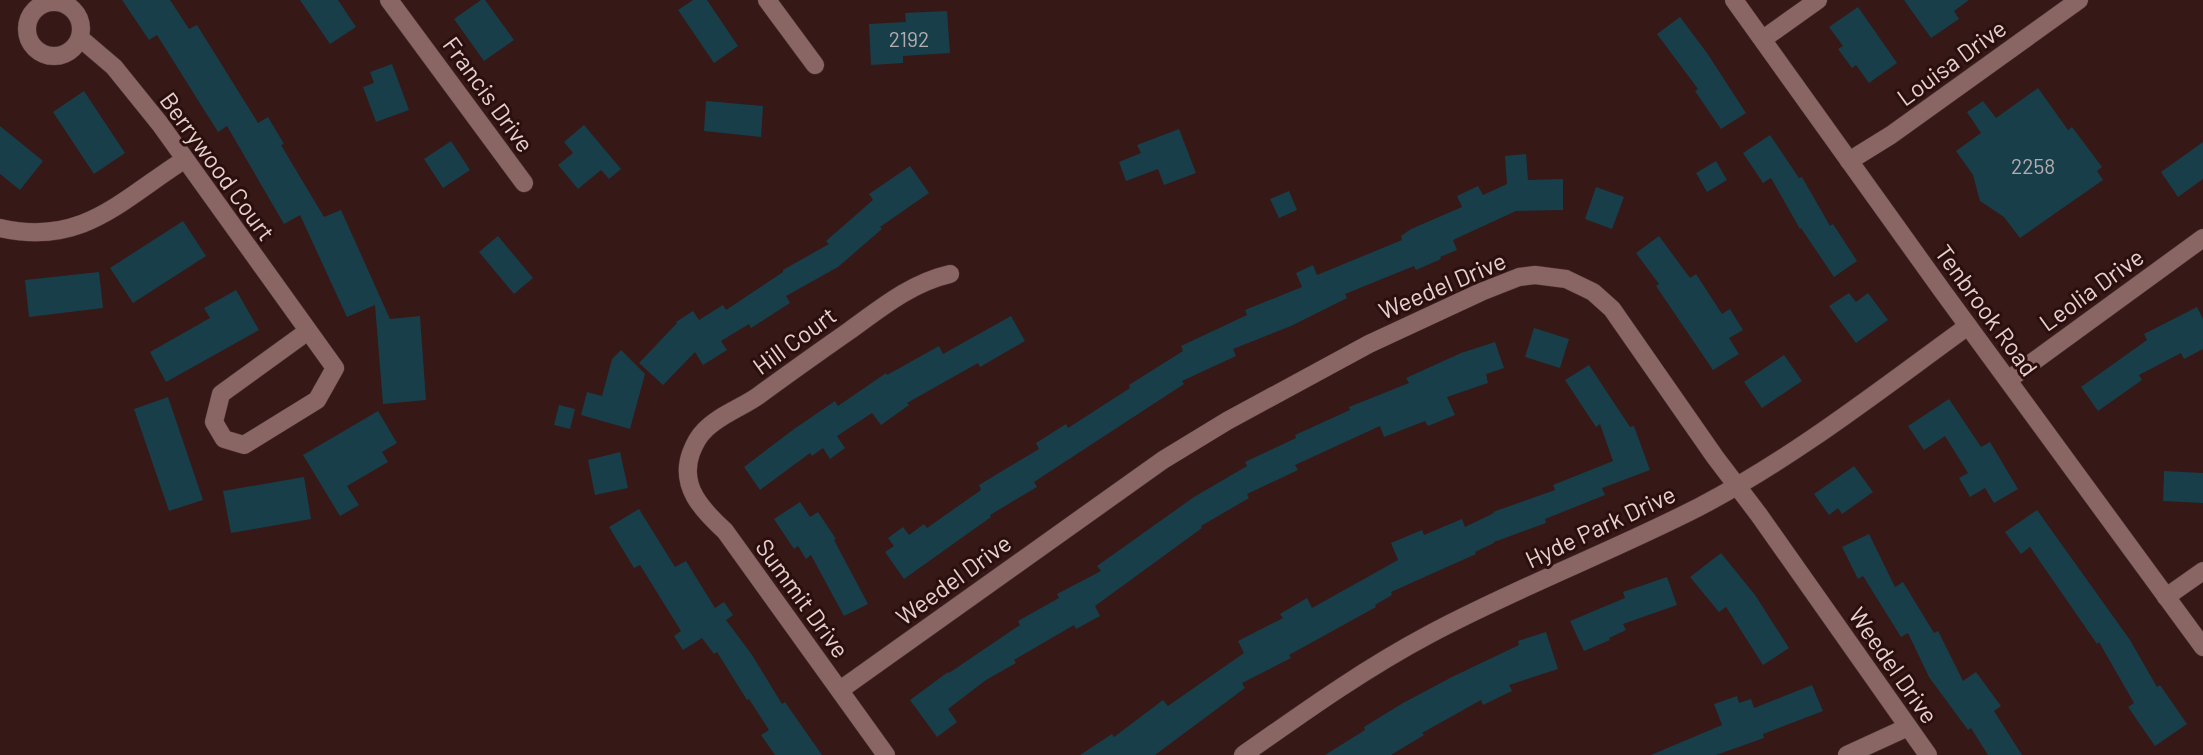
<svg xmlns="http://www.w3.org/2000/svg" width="2203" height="755" viewBox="0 0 2203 755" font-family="Barlow,sans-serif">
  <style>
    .building { fill: #183e4a }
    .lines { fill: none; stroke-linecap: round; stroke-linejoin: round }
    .minor-casing { stroke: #4c3434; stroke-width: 19 }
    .tertiary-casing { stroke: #4c3434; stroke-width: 19 }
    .minor { stroke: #896563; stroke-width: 18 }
    .tertiary { stroke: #896563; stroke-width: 18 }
    .labels { text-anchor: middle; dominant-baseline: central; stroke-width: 6; stroke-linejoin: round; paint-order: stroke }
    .number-label { font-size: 21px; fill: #b2acae }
    .street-label { font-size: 24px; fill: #e6d1cf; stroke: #2b0f0e }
  </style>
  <rect width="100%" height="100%" fill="#361817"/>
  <path class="building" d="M 122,0 L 170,0 L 189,29 L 197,25 L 258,123 L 268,117 L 284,144 L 281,145 L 324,217 L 341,210 L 390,319 L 420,316 L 426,400 L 383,404 L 375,305 L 347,317 L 300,215 L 284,224 L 227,126 L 218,132 L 157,35 L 149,40 Z
    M 300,0 L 338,0 L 356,27 L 330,44 Z
    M 481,0 L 485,0 L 514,40 L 484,61 L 454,19 Z
    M 693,0 L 707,0 L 738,46 L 714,63 L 678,10 Z
    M 1904,0 L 1969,0 L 1954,11 L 1959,19 L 1931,38 Z
    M 1858,7 L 1897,63 L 1869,83 L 1856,65 L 1852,68 L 1838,49 L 1843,46 L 1829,27 Z
    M 947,11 L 950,53 L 903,56 L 903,63 L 871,65 L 869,24 L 906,22 L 905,13 Z
    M 1680,17 L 1707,53 L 1746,113 L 1721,129 L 1695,91 L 1698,89 L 1657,34 Z
    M 392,64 L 409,110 L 376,122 L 363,87 L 374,83 L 370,72 Z
    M 2038,88 L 2068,130 L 2072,127 L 2102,167 L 2097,171 L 2103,180 L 2020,238 L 2004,217 L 1980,201 L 1973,175 L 1956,151 L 1981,133 L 1967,112 L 1983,101 L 1996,118 Z
    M 84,91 L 125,153 L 94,174 L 53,112 Z
    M 706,101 L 763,106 L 761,137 L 704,131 Z
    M 584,125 L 621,169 L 609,179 L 601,170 L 578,189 L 558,165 L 573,153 L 564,142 Z
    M 0,126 L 43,161 L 20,190 L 0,174 Z
    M 1179,129 L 1196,173 L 1164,185 L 1158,169 L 1126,181 L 1119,162 L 1141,153 L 1137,145 Z
    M 1770,135 L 1799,178 L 1802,177 L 1830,226 L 1833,224 L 1857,261 L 1834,277 L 1801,228 L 1800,229 L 1771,178 L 1763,183 L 1743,153 Z
    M 451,141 L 470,170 L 443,188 L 424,159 Z
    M 2203,142 L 2203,179 L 2178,197 L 2161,172 Z
    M 1526,154 L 1528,180 L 1563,179 L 1563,210 L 1516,211 L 1453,240 L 1457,250 L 1440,257 L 1441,259 L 1416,270 L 1414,266 L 1345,294 L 1347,298 L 1291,326 L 1233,349 L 1236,356 L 1182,381 L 1184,384 L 1034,482 L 1037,487 L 990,515 L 991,517 L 904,579 L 885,552 L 894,546 L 888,538 L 903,527 L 909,535 L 924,524 L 927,528 L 981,490 L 979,485 L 1039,449 L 1036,443 L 1066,424 L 1068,428 L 1130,388 L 1129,385 L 1183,351 L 1181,346 L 1247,315 L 1245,310 L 1302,287 L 1296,273 L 1313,265 L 1317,275 L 1402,240 L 1401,236 L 1411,229 L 1462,207 L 1457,196 L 1478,186 L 1483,195 L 1507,184 L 1505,156 Z
    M 1716,161 L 1727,180 L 1707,192 L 1696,173 Z
    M 910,166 L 929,193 L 880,227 L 882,229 L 838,267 L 786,296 L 790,303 L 751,328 L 749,324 L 721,341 L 727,350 L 703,365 L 695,352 L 663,385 L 639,363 L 677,323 L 676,322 L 693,311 L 699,320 L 723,305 L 726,310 L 783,272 L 783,270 L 829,244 L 826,241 L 873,200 L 869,194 Z
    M 1596,187 L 1624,197 L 1612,229 L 1585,219 Z
    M 1289,191 L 1297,210 L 1279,218 L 1270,199 Z
    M 183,221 L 206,256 L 133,303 L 110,268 Z
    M 498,236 L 533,278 L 514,294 L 479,252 Z
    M 1659,236 L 1690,278 L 1696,274 L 1722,314 L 1730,309 L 1743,330 L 1729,338 L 1739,354 L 1713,370 L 1656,286 L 1659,284 L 1636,253 Z
    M 99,272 L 103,308 L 29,317 L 25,280 Z
    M 236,290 L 259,330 L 166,382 L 150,352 L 210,318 L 204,308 Z
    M 1849,293 L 1856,302 L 1868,293 L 1888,320 L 1856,343 L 1829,306 Z
    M 2197,307 L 2203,319 L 2203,349 L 2184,359 L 2181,353 L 2139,375 L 2142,380 L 2098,411 L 2081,387 L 2147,340 L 2144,334 Z
    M 1011,316 L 1025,341 L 980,367 L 978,363 L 907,403 L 909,405 L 881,425 L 872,413 L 837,436 L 845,448 L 830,459 L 823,448 L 812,456 L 810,453 L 760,490 L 744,467 L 794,429 L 835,401 L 838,406 L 886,373 L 887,375 L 939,346 L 943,354 Z
    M 1534,328 L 1569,339 L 1560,368 L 1525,357 Z
    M 1495,342 L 1504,368 L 1486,374 L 1488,383 L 1447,397 L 1455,415 L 1428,426 L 1425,421 L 1384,437 L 1380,426 L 1295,465 L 1298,470 L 1247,494 L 1249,498 L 1201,526 L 1202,528 L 1095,606 L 1100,616 L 1076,629 L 1074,625 L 1014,660 L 1016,663 L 986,680 L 948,709 L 957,722 L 937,737 L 910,700 L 948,672 L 949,673 L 1020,625 L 1018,621 L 1059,598 L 1057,594 L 1101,571 L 1097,566 L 1194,497 L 1247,466 L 1245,462 L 1296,438 L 1295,435 L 1350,410 L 1349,407 L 1409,383 L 1406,378 L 1461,353 Z
    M 621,350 L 645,374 L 630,429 L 581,415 L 587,392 L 602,396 L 612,359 Z
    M 1784,355 L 1802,381 L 1762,408 L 1744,382 Z
    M 1589,365 L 1630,427 L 1634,426 L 1650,470 L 1602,488 L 1605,495 L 1545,519 L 1546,523 L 1494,542 L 1494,543 L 1475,552 L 1476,554 L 1391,592 L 1392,595 L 1375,605 L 1376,607 L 1289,655 L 1291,658 L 1242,683 L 1245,688 L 1155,755 L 1080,755 L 1112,734 L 1114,737 L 1163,700 L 1168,706 L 1244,653 L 1238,641 L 1283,618 L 1280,614 L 1307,598 L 1312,608 L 1398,560 L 1391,543 L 1422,530 L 1424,535 L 1462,519 L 1465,527 L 1494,513 L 1493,512 L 1555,490 L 1553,485 L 1613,461 L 1600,424 L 1596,427 L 1565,380 Z
    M 168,397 L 203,500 L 169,511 L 134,409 Z
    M 1949,399 L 1981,447 L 1990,442 L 2018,489 L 1994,503 L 1985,488 L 1970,497 L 1959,478 L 1968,473 L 1945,436 L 1924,450 L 1908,426 Z
    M 559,405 L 575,409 L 570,429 L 554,425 Z
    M 378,411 L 397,443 L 382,452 L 388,462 L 347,486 L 359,505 L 340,516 L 303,455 Z
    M 620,452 L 628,488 L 595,495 L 588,460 Z
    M 1854,466 L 1873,492 L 1842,514 L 1838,508 L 1829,515 L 1814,494 Z
    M 2164,471 L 2203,473 L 2203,503 L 2163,501 Z
    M 304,477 L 311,519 L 231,533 L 223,491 Z
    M 800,502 L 810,517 L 818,512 L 836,539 L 834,540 L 868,604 L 844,616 L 811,555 L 806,559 L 798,546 L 794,549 L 774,519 Z
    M 639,509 L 675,567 L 686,561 L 715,608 L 724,602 L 733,615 L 726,620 L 752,655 L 782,704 L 785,702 L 822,755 L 775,755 L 761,735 L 769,730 L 749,699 L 747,700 L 717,652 L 714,654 L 702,638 L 683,650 L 674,636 L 681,631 L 640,565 L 634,568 L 609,527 Z
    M 2037,510 L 2130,640 L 2157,687 L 2160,685 L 2187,724 L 2155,746 L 2128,707 L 2134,703 L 2099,642 L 2097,644 L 2030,547 L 2021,554 L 2005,532 Z
    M 1869,534 L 1895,587 L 1903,582 L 1934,633 L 1938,631 L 1963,681 L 1976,672 L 2001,706 L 1994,711 L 2022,755 L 1988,755 L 1971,728 L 1968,730 L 1929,677 L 1908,633 L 1901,637 L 1863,576 L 1858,579 L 1842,547 Z
    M 1721,553 L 1755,595 L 1789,648 L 1763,665 L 1726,607 L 1719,612 L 1690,577 Z
    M 1667,577 L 1677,605 L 1623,624 L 1626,630 L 1609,638 L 1610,640 L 1584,651 L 1570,621 L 1625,598 L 1623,592 Z
    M 1546,632 L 1558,669 L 1509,685 L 1512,691 L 1483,705 L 1481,700 L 1422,733 L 1424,735 L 1391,755 L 1325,755 L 1365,730 L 1364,727 L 1403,703 L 1452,677 L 1519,645 L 1518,641 Z
    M 1812,685 L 1823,711 L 1763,734 L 1764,738 L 1716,755 L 1651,755 L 1722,725 L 1714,704 L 1737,696 L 1739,703 L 1751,699 L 1754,708 Z"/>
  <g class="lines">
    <g class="minor-casing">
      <path id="minor" d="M 389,0 L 524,183
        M 767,0 L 815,65
        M27 29a27 27 0 1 1 54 0a27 27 0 1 1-54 0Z
        M 80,38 L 114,67 L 160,124 L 335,368 L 317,400 L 244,445 L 224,439 L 214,422 L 221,394 L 308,331
        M 1763,39 L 1818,0
        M 1849,161 L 1891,135 L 2079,0
        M 0,228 C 82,247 121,200 184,160
        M 2008,380 L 2203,238
        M 2166,597 L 2203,571
        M 840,690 L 1163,460 L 1227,421 L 1369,344 L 1481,292 L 1519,277 L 1535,275 L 1566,279 L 1593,292 L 1612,309 L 1715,457 L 1759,515 L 1928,755
        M 886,755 L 725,531 C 702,510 679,486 691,453 C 694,445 698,437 704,431 C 719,415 741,408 758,396 C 788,374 819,352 849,331 C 881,308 911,283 950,274
        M 1243,755 C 1304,712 1364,669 1430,634 C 1518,587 1611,552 1699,507 C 1795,457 1881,389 1968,326
        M 1847,755 L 1908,727"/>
    </g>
    <g class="tertiary-casing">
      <path id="tertiary" d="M 1734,0 L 1941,289 L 2203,647"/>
    </g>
    <use href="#minor" class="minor"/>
    <use href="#tertiary" class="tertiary"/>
  </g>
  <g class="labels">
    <g class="number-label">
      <text x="909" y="38">2192</text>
      <text x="2033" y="165">2258</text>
    </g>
    <g class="street-label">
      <text transform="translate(1951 62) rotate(-36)">Louisa Drive</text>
      <text transform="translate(489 94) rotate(54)">Francis Drive</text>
      <text transform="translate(218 166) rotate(54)">Berrywood Court</text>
      <text transform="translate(1442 285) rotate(-23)">Weedel Drive</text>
      <text transform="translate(2091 289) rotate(-36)">Leolia Drive</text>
      <text transform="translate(1987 310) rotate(54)">Tenbrook Road</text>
      <text transform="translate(794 340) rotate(-36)">Hill Court</text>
      <text transform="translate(1600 526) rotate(-25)">Hyde Park Drive</text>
      <text transform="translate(953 579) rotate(-36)">Weedel Drive</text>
      <text transform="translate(803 598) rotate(54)">Summit Drive</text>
      <text transform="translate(1894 665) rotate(55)">Weedel Drive</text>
    </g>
  </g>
</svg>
